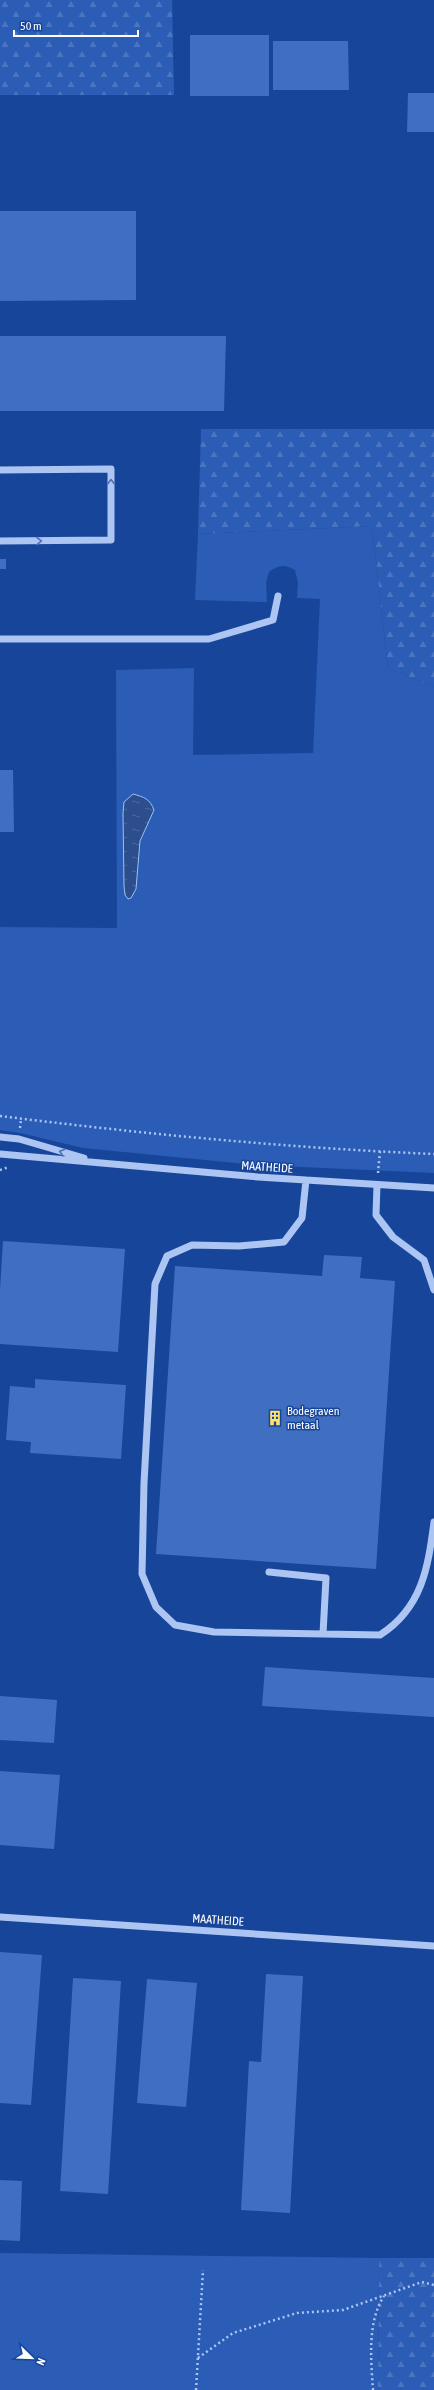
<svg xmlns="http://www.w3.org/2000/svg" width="434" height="2390" viewBox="0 0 434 2390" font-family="'Asap Condensed',sans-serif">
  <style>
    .grass { fill: #2b5db6 }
    .forest { fill: url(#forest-firs) }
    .water { fill: url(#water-ripples); stroke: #9ebff4 }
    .building { fill: #406ec0 }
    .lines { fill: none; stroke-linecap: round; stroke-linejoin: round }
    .path { stroke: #acc5f2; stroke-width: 2.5; stroke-dasharray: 2 3; stroke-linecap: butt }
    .minor { stroke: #acc5f2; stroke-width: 7 }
    .oneway { stroke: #4b72b8 }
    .labels { text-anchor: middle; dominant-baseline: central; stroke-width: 3; stroke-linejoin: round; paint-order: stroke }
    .street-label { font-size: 12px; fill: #fff; stroke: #174599 }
    .poi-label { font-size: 12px; fill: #fff; stroke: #174599; text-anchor: start }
  </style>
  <defs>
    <pattern id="forest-firs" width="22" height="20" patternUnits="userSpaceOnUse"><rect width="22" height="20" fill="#2b5db6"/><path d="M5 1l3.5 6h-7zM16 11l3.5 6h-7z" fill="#4b75c1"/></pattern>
    <pattern id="water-ripples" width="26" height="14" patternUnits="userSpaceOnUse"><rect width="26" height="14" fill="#2d4e8d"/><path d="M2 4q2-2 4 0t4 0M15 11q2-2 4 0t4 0" fill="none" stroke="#4c699e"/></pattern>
  </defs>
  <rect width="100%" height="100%" fill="#174599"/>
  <path class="grass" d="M 372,526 L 388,668 L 434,687 L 434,1173 L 257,1165 L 83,1148 L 20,1133 L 0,1130 L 0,927 L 117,928 L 116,670 L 194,668 L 193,755 L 313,753 L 320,599 L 297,598 L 298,583 L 295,570 C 284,564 279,565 269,572 L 266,582 L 267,602 L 195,600 L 198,534 Z
    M 0,2253 L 379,2258 L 378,2390 L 0,2390 Z"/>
  <path class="forest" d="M 0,0 L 172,0 L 174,95 L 0,95 Z
    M 201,429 L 434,429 L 434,687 L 388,668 L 372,526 L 198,534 Z
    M 379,2258 L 434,2258 L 434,2390 L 378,2390 Z"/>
  <path class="water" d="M 133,794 C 144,797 150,799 154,810 L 140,841 L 136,889 L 131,898 L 128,899 L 125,895 L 124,886 L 123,813 L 124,802 Z"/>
  <path class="building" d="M 190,35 L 269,35 L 269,96 L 190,96 Z
    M 273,41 L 348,41 L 349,90 L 273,90 Z
    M 408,93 L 434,93 L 434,132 L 407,132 Z
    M 0,211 L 136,211 L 136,300 L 0,301 Z
    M 0,336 L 226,336 L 224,411 L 0,411 Z
    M 0,559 L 6,559 L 6,569 L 0,569 Z
    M 0,770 L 13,770 L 14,832 L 0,832 Z
    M 3,1241 L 125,1249 L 118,1352 L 0,1344 L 0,1289 Z
    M 324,1255 L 362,1257 L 360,1278 L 395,1281 L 376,1569 L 156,1554 L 175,1266 L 322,1276 Z
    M 35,1379 L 126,1385 L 121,1459 L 30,1453 L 31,1442 L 6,1440 L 10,1386 L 35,1388 Z
    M 265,1667 L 434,1678 L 434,1717 L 262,1706 Z
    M 0,1696 L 57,1700 L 54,1743 L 0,1740 Z
    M 0,1771 L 60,1775 L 54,1849 L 0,1845 Z
    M 0,1952 L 42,1955 L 31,2105 L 0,2103 Z
    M 266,1974 L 303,1976 L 290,2213 L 241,2210 L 249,2061 L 261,2062 Z
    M 73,1978 L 121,1981 L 108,2194 L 60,2191 Z
    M 147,1979 L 197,1983 L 186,2107 L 137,2103 Z
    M 0,2180 L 22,2181 L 20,2241 L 0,2240 Z"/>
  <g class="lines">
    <path class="path" d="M 0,1116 C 144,1134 289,1148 434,1154
      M 20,1128 L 21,1119
      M 0,1170 L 9,1167
      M 378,1173 L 380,1151
      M 198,2358 L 233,2333 L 297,2313 L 343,2310 L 422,2282 L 434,2285
      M 196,2390 L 203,2270
      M 373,2390 C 371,2360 367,2322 384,2296"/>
    <path class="minor" d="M 0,470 L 111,469 L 111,540 L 0,541
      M 0,639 L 209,639 L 273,620 L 278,596
      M 0,1137 L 19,1139 L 84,1158
      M 0,1154 L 258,1177 L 434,1188
      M 306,1180 L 302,1218 L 284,1242 L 239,1246 L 192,1245 L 167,1256 L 155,1284 L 144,1483 L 142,1574 L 156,1607 L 175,1625 L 214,1632 L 380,1635 C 422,1608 428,1568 434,1522
      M 377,1185 L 376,1215 L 393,1237 L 424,1260 L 434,1290
      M 269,1572 L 326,1578 L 323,1634
      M 0,1917 L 434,1946"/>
  </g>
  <defs><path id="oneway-chevron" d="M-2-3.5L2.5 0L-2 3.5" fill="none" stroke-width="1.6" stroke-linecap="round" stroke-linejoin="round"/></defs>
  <g class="oneway">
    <use href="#oneway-chevron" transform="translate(111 482) rotate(-90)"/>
    <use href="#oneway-chevron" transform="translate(39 541) rotate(-1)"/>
    <use href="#oneway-chevron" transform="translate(62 1152) rotate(-164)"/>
  </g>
  <defs>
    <g id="building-bare" transform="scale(1.2)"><path d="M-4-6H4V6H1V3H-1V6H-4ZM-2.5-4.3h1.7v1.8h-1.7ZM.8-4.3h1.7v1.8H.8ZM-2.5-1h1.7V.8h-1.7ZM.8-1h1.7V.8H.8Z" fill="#ffe16c" stroke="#174599" stroke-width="2.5" paint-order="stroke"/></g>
  </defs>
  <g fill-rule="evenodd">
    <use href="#building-bare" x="275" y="1418"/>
  </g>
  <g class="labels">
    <g class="street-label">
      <text transform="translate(267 1167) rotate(4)">MAATHEIDE</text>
      <text transform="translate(218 1920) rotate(4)">MAATHEIDE</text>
    </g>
    <g class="poi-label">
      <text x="287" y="1411">Bodegraven<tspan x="287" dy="14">metaal</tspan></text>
    </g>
  </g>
  <g transform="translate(32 2358) rotate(113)" stroke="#174599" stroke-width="3" paint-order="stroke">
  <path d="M0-3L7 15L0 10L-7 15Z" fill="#ffffff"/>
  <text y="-6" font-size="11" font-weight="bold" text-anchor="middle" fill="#ffffff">N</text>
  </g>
  <path d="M14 30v6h124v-6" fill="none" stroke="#ffffff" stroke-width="2"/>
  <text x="20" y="30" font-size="12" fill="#ffffff" stroke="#174599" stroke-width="3" paint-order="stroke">50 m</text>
</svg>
